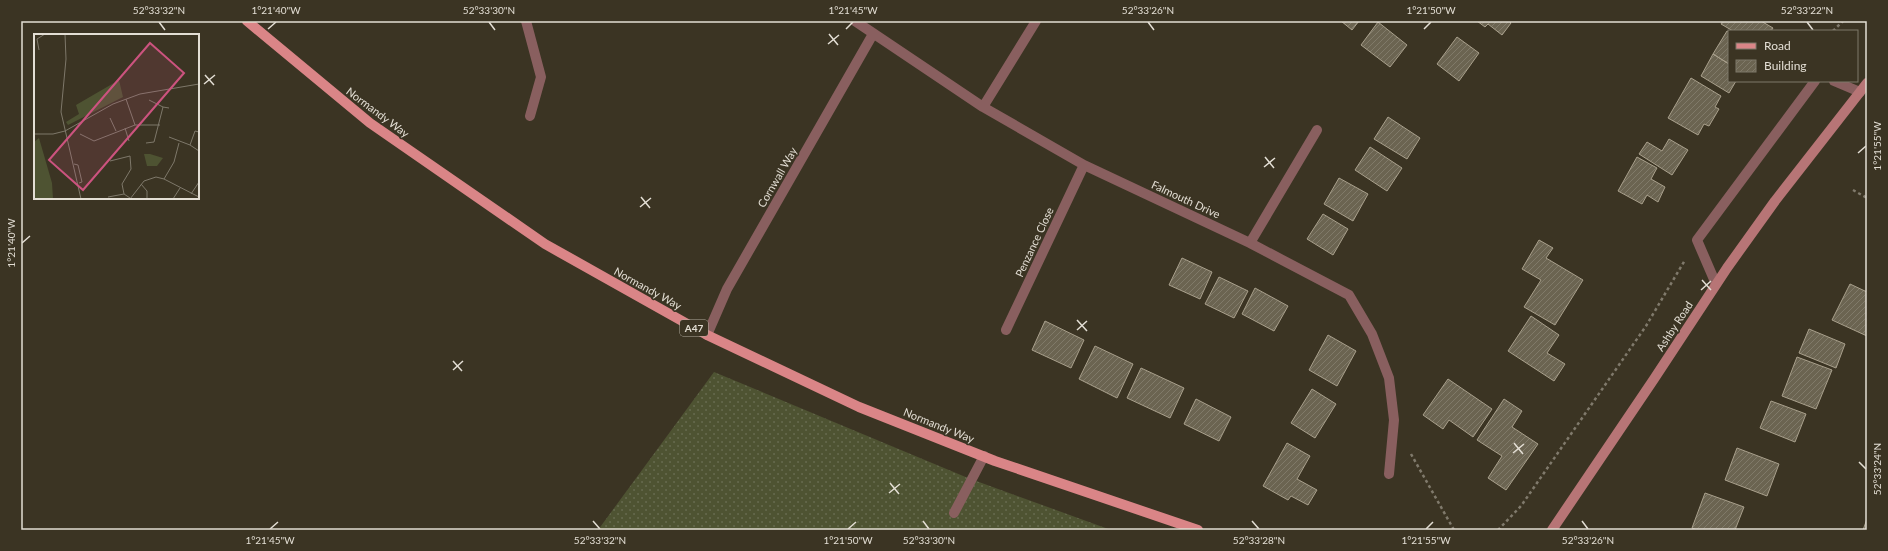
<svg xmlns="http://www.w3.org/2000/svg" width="1888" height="551" viewBox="0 0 1888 551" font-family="Lato,sans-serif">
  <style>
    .garden { fill: url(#garden-dots) }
    .building { fill: url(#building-hatch); stroke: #a9a08c }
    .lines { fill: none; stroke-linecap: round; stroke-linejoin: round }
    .path { stroke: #807a6c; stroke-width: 2.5; stroke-dasharray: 3 3; stroke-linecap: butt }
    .lane { stroke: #895f5f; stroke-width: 10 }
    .street { stroke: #895f5f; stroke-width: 10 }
    .secondary { stroke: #b77576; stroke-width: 10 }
    .primary { stroke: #da8587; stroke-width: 10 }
    .ticks { fill: none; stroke: #e3ded4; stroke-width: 1.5 }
    .labels { text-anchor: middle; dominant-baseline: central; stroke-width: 3.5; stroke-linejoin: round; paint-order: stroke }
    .shield { fill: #3b3423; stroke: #b1ab9f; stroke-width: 1 }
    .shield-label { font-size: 10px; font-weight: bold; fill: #e3ded4 }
    .street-label { font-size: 11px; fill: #e3ded4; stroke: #3b3423 }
    .inset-road { fill: none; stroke: #7e786a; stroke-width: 1 }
    .view { fill: #cc537f; fill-opacity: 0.15; stroke: #cc537f; stroke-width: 2 }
    .inset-edge { fill: none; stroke: #e3ded4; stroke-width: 2 }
    .neatline { fill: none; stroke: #e3ded4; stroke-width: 1.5 }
    .ticks-label { font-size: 10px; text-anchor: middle; fill: #e3ded4 }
  </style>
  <defs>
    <pattern id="garden-dots" width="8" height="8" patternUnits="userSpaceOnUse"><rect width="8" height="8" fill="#4e5332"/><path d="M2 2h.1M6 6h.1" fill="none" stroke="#676b4f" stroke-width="1.8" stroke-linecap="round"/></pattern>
    <pattern id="building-hatch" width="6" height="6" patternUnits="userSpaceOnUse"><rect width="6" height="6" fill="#6b6451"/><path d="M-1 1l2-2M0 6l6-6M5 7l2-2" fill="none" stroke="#807a69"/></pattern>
  </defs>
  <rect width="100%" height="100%" fill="#3b3423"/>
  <path class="garden" d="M 714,372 L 968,478 L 1111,530 L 598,530 Z"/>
  <path class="building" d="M 1341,21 L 1359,21 L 1352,30 Z
    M 1477,21 L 1509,21 L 1511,23 L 1502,35 L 1488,24 L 1485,27 Z
    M 1723,21 L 1761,21 L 1773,28 L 1771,31 L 1733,31 L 1721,24 Z
    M 1378,22 L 1407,45 L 1390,67 L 1361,45 Z
    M 1727,31 L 1729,32 L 1729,64 L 1713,54 Z
    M 1457,37 L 1479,53 L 1459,81 L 1437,64 Z
    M 1713,54 L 1729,64 L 1729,81 L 1736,81 L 1729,93 L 1701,76 Z
    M 1691,78 L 1721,96 L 1715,107 L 1719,109 L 1709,126 L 1704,124 L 1698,135 L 1668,118 Z
    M 1388,117 L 1420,138 L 1407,159 L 1374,139 Z
    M 1669,139 L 1688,150 L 1672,175 L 1639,154 L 1647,142 L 1662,151 Z
    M 1370,147 L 1402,168 L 1387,191 L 1355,170 Z
    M 1637,157 L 1657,168 L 1651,179 L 1665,187 L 1658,202 L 1647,195 L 1642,204 L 1618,191 Z
    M 1339,178 L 1368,194 L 1353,221 L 1324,204 Z
    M 1323,214 L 1348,229 L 1333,255 L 1307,239 Z
    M 1539,240 L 1553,248 L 1546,258 L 1583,280 L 1555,325 L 1524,307 L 1541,280 L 1522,269 Z
    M 1182,258 L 1212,272 L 1200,299 L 1169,285 Z
    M 1219,277 L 1248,291 L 1234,318 L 1205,304 Z
    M 1850,284 L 1867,292 L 1867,336 L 1832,320 Z
    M 1255,288 L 1288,306 L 1274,331 L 1242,314 Z
    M 1531,316 L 1559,335 L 1547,353 L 1565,364 L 1554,381 L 1508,351 Z
    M 1045,321 L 1084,340 L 1071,368 L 1032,350 Z
    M 1809,329 L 1845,344 L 1836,368 L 1799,353 Z
    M 1328,335 L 1356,351 L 1337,386 L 1309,370 Z
    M 1095,346 L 1133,364 L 1117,398 L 1079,379 Z
    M 1797,357 L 1832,370 L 1816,409 L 1782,396 Z
    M 1141,368 L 1184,388 L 1170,418 L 1127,398 Z
    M 1448,379 L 1492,409 L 1473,437 L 1449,420 L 1443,429 L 1423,415 Z
    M 1312,389 L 1336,404 L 1315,438 L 1291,423 Z
    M 1196,399 L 1231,417 L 1219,441 L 1184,424 Z
    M 1504,399 L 1522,411 L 1512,427 L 1538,444 L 1506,490 L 1488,478 L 1502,456 L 1477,440 Z
    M 1771,401 L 1806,414 L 1795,442 L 1760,428 Z
    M 1287,443 L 1310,456 L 1297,479 L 1317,490 L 1308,505 L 1291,496 L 1288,500 L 1263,486 Z
    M 1737,448 L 1779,464 L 1767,496 L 1725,480 Z
    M 1705,493 L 1744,507 L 1735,530 L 1697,530 L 1692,528 Z
    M 1867,519 L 1867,530 L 1863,530 Z"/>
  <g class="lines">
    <path class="path" d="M 1833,31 L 1843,21
      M 1853,190 L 1867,198
      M 1411,454 L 1454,530
      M 1498,530 L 1521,506 L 1646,326 L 1685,260"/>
    <path class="lane" d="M 954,513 L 984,456"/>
    <path class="street" d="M 526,21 L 541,77 L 530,116
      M 855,21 L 983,107 L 1084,165 L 1250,243 L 1349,295 L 1372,334 L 1389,378 L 1394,420 L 1389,474
      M 1834,81 L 1860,92
      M 983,107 L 1036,21
      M 1250,243 L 1317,130
      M 1716,284 L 1697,240 L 1815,81
      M 1006,330 L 1084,165
      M 707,335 L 727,289 L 873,34"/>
    <path class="secondary" d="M 1552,530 L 1654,379 L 1727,268 L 1775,201 L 1867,83"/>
    <path class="primary" d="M 247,21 L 370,123 L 545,244 L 707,335 L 859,407 L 995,461 L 1198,530"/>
  </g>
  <path class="ticks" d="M 159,22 L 165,30M 489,22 L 495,30M 1148,22 L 1154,30M 1807,22 L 1813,30M 268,29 L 276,22M 846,29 L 853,22M 1424,29 L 1431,22M 829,34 L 838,45M 828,44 L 839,35M 205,75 L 214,85M 204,84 L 215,75M 1858,153 L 1866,146M 1265,157 L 1274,168M 1264,167 L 1275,158M 641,197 L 650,208M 640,207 L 651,198M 22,243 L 30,236M 1702,280 L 1711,290M 1701,290 L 1711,281M 1077,320 L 1087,331M 1077,330 L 1087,321M 453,361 L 462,371M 453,370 L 463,361M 1514,443 L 1523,454M 1513,453 L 1524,444M 1859,462 L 1866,469M 890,483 L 899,494M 889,493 L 900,484M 593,521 L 600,529M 923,521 L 929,529M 1252,521 L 1259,529M 1582,521 L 1588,529M 270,529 L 278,522M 848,529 L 856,522M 1426,529 L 1433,522"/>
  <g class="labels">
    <rect class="shield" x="680" y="320" width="28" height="16" rx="3"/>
    <g class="shield-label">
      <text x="694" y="328">A47</text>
    </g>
    <g class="street-label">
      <text transform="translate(378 112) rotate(37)">Normandy Way</text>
      <text transform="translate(777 177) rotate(-60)">Cornwall Way</text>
      <text transform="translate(1186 199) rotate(25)">Falmouth Drive</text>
      <text transform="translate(1034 242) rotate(-65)">Penzance Close</text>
      <text transform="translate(648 288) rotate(29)">Normandy Way</text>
      <text transform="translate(1674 326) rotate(-57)">Ashby Road</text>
      <text transform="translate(939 425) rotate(22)">Normandy Way</text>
    </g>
  </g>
  <g transform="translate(34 34)">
    <rect width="165" height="165" fill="#3b3423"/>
    <path d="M 110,120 L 116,120 L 129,124 L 123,132 L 113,132 Z" fill="#4e5332"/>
    <path d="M 5,104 L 18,149 L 19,165 L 0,165 L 0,108 Z" fill="#4e5332"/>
    <path d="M 85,46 L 89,63 L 34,91 L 32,88 L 45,80 L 42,71 Z" fill="#4e5332"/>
    <path class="inset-road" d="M 31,0 L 32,25 L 27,78 L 47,165M 5,16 L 3,5 L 11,0M 92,65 L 101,91M 115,66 L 129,73M 76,84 L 82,97M 91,94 L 95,107M 165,98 L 161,97 L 156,111 L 165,117M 0,100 L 19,100 L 31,97 L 79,70 L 106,60 L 165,50M 46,100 L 60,107 L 101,91 L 126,91M 135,103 L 156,111M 112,109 L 120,108 L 129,73 L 135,74M 76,127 L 96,122 L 97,135 L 88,150 L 90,160M 40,130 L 44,131 L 48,148 L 45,149M 130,145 L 140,128 L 145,109M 107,150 L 113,157 L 113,165M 157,160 L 165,148M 74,163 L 90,160 L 96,164M 96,165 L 110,147 L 122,143 L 130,145 L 165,163M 139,165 L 146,154"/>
    <path class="view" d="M 116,9 L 150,39 L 49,156 L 15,126 Z"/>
    <rect width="165" height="165" class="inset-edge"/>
  </g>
  <rect width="1888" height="551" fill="none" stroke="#3b3423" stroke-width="44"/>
  <rect x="1728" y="30" width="130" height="52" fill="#3b3423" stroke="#7e786a"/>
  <rect x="1736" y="43" width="20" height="6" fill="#da8587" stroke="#7e786a"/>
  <text x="1764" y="50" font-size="12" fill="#e3ded4">Road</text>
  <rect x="1736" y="60" width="20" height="12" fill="url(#building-hatch)" stroke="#7e786a"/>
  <text x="1764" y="70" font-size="12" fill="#e3ded4">Building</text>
  <rect x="22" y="22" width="1844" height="507" class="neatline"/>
  <g class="ticks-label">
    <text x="159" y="14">52°33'32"N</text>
    <text x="276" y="14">1°21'40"W</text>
    <text x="489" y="14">52°33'30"N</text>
    <text x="853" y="14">1°21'45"W</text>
    <text x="1148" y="14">52°33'26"N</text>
    <text x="1431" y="14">1°21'50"W</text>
    <text x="1807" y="14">52°33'22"N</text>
    <text transform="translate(1877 146) rotate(-90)" y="4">1°21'55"W</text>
    <text transform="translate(11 243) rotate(-90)" y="4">1°21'40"W</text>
    <text transform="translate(1877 469) rotate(-90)" y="4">52°33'24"N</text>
    <text x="270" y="544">1°21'45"W</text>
    <text x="600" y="544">52°33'32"N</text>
    <text x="848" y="544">1°21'50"W</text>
    <text x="929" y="544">52°33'30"N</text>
    <text x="1259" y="544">52°33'28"N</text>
    <text x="1426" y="544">1°21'55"W</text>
    <text x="1588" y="544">52°33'26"N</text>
  </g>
</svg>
